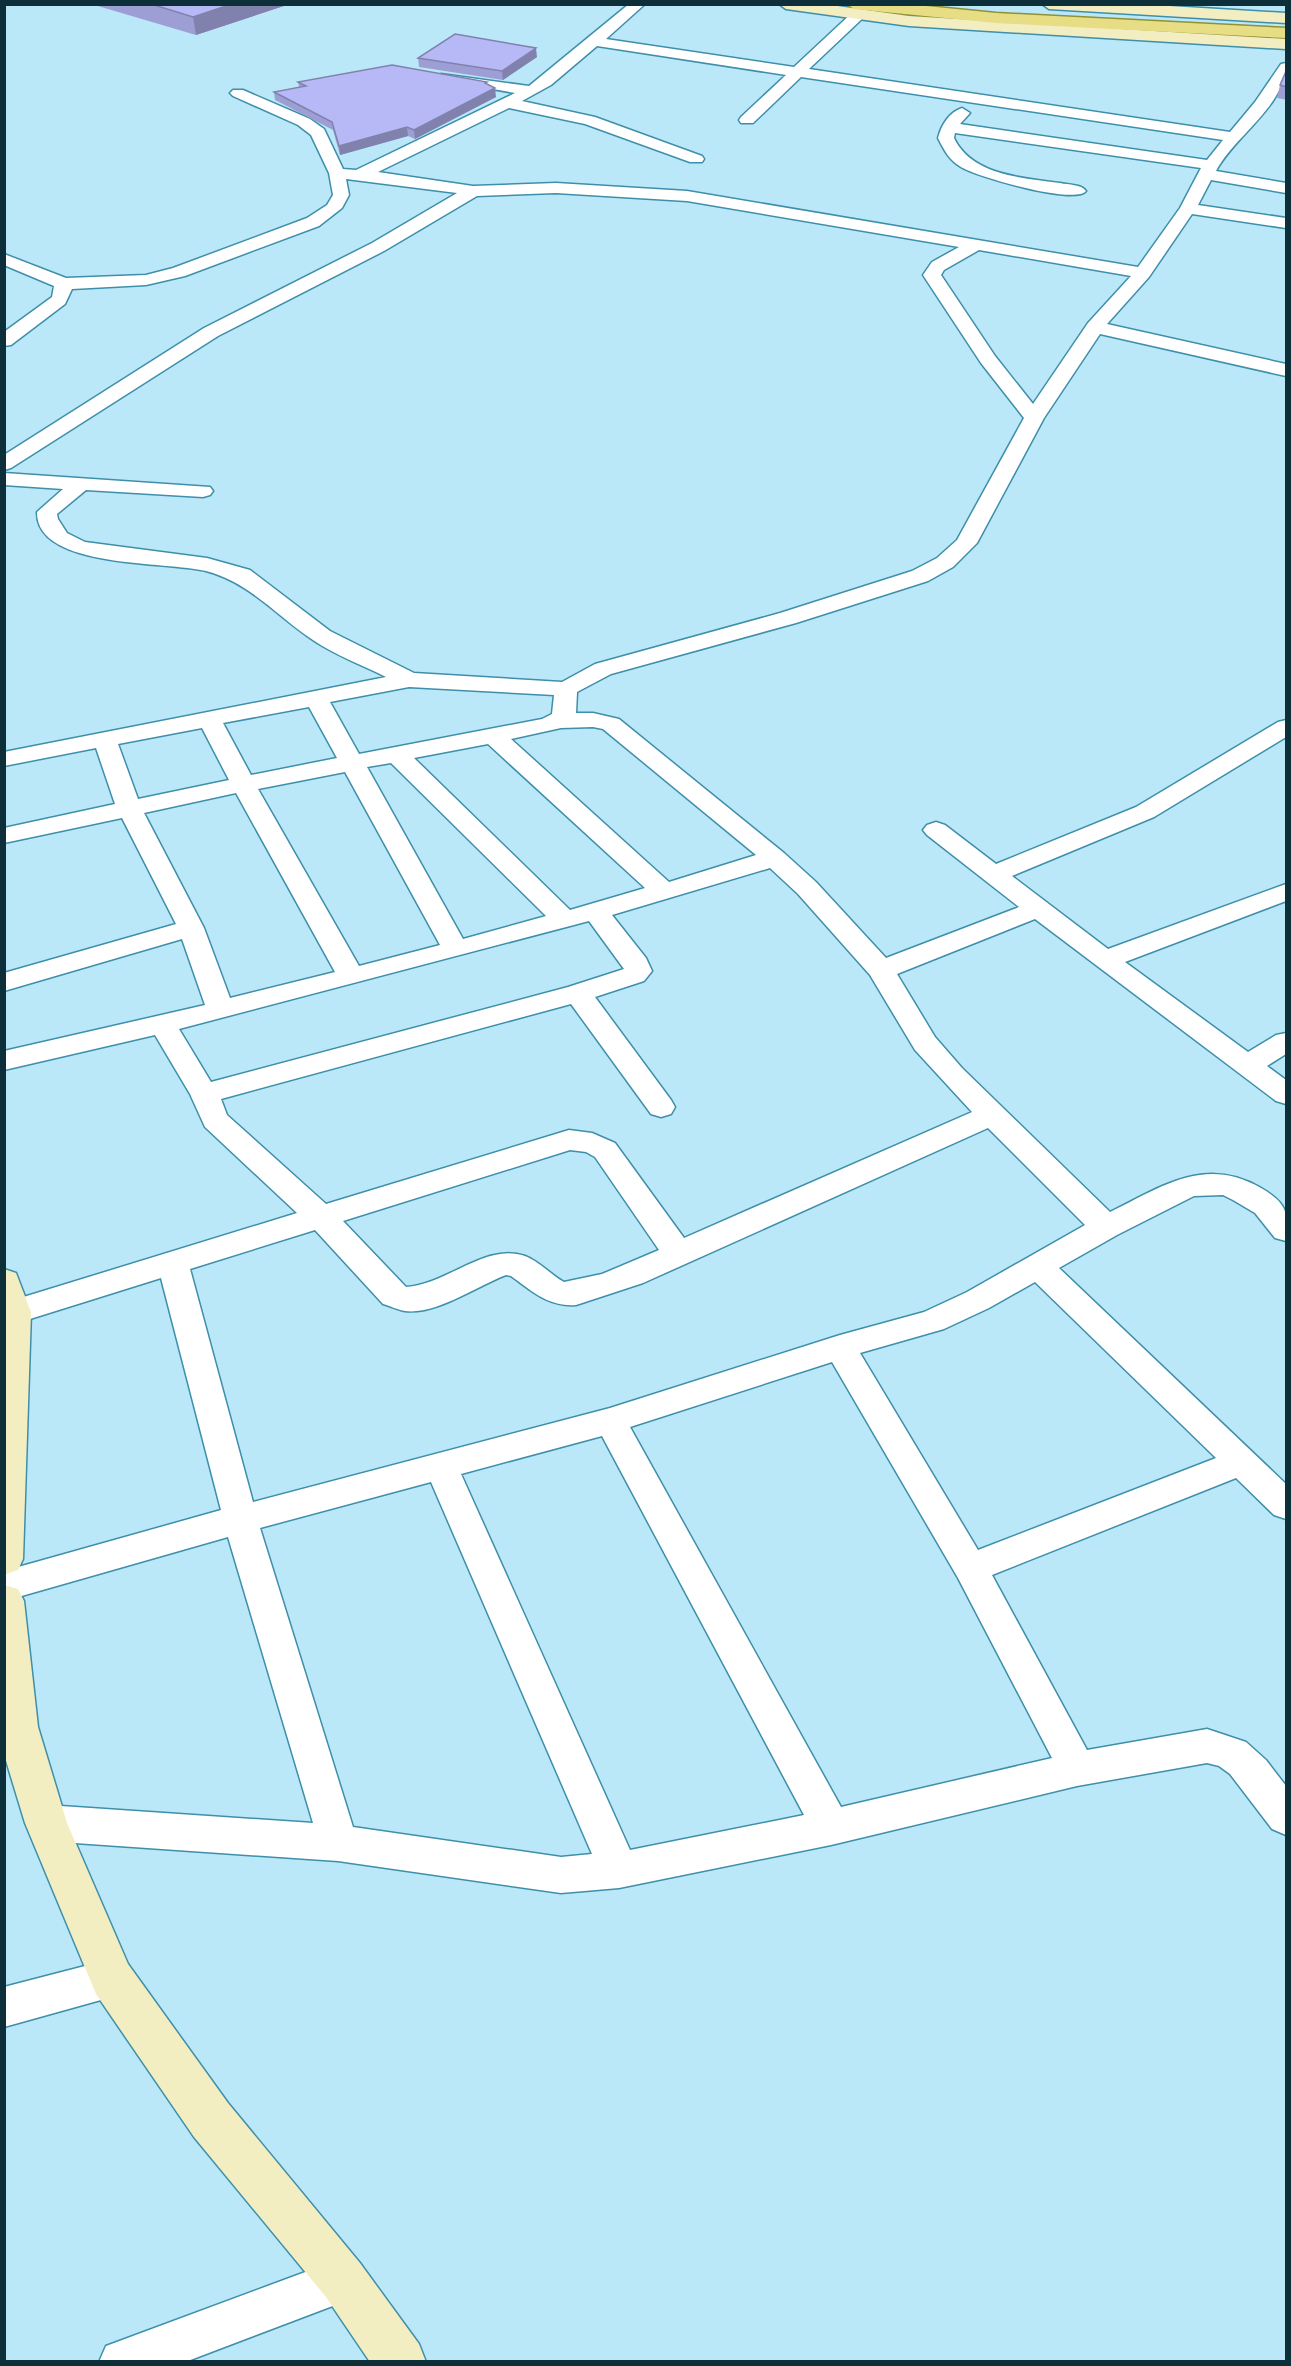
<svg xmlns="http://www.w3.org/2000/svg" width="1291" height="2366" viewBox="0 0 1291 2366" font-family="'Noto Sans',sans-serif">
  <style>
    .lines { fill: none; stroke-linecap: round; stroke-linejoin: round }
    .street-casing { stroke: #3e8faa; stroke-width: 3 }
    .secondary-casing { stroke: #3e8faa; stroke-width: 3 }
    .primary-casing { stroke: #909135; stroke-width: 3 }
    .street { fill: #fff; fill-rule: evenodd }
    .secondary { fill: #f3eec2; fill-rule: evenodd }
    .primary { fill: #e6dd85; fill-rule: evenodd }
    .wall { fill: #9d9fd4 }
    .shaded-wall { fill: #8082ad }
    .building { fill: #b7b9f7; stroke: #8082ad; stroke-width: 1.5 }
  </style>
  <rect width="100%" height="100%" fill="#bae8f9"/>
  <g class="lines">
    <g class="street-casing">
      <path id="street" d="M 629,4 L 645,4 L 606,39 L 794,67 L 854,11 L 864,11 L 864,17 L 809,69 L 1230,132 L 1255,102 L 1281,64 L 1286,63 C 1286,106 1235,135 1216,171 L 1286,183 L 1286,193 L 1211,180 L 1198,205 L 1286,218 L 1286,228 L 1192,214 L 1149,277 L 1107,324 L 1286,364 L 1286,376 L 1100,334 L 1044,418 L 977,543 L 953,567 L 928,581 L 796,623 L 611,674 L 577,692 L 576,713 L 593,713 L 619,719 L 784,853 L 816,882 L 886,958 L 1019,907 L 927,835 L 923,830 L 927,825 L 936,822 L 945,825 L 996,864 L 1136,807 L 1278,722 L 1286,720 L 1286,737 L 1154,817 L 1012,876 L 1108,949 L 1286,884 L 1286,901 L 1125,962 L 1248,1052 L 1276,1035 L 1286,1033 L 1286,1054 L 1267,1066 L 1286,1080 L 1286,1104 L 1276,1101 L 1035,919 L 897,974 L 935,1037 L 962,1068 L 1110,1212 C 1161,1187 1205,1155 1261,1188 C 1287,1203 1289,1213 1286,1241 L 1275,1238 L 1255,1213 L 1233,1200 L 1223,1195 L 1194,1196 L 1117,1235 L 1059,1268 L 1286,1484 L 1286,1519 L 1274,1515 L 1236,1478 L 992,1575 L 1087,1750 L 1207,1729 L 1246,1742 L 1266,1760 L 1286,1786 L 1286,1835 L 1272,1829 L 1230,1774 L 1219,1766 L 1207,1763 L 1077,1786 L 831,1845 L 619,1888 L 561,1893 L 338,1861 L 46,1841 L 32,1835 L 27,1823 L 32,1811 L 46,1805 L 313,1823 L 228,1537 L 4,1601 L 4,1571 L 221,1510 L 161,1278 L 14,1324 L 4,1321 L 4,1303 L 297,1213 L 205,1127 L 190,1094 L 155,1035 L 4,1070 L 4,1051 L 205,1005 L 182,939 L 4,991 L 4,973 L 176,924 L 122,818 L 4,843 L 4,828 L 115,804 L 96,748 L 4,766 L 4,752 L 386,677 C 362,665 335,655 313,640 C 277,616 249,582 206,571 C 167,561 36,569 37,512 L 63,489 L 4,485 L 4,473 L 210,487 L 213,491 L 210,495 L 203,497 L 86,490 L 57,514 L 58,519 L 67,533 L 85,542 L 207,558 L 250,570 L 330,631 L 414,673 L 562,682 L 595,664 L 780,613 L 912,571 L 937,558 L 957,540 L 1024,418 L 981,363 L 923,275 L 932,262 L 959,247 L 687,201 L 556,193 L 477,196 L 384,251 L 218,336 L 11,468 L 4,470 L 4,455 L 204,328 L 372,243 L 457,193 L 346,179 L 349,195 L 342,208 L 319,226 L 185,276 L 146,285 L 72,289 L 65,304 L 11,345 L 4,346 L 4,332 L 52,297 L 54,286 L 4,265 L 4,254 L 66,278 L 146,275 L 173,268 L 307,218 L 327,205 L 333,195 L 329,173 L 311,135 L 298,125 L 233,96 L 230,93 L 233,90 L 243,90 L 310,119 L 324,129 L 343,169 L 356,170 L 515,93 L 441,80 L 438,77 L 441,74 L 529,86 ZM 597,46 L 786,75 L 741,117 L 739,120 L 741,123 L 753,123 L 801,77 L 1223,140 L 1207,160 L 960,124 L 970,113 L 962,108 C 949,112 941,126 938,138 C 944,150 949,160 961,167 C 977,177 1075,205 1086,191 C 1081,184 1069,185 1060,183 C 1024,178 972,176 954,138 L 955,133 L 1201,168 L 1180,208 L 1138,267 L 687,191 L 556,183 L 473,186 L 378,172 L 509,108 L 585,124 L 690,162 L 702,162 L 704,159 L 702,156 L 595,117 L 522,101 L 551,85 ZM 979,250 L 1131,276 L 1088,323 L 1033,404 L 995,356 L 941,275 L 944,270 ZM 409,687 L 554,695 L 552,714 L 542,719 L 359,754 L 330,702 ZM 309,707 L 337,758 L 251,775 L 223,723 ZM 593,727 L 603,729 L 756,855 L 669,882 L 511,739 L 561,728 ZM 202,728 L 229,780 L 138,799 L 118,744 ZM 488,744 L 645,888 L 570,910 L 414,758 ZM 391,763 L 546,916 L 463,939 L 367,767 ZM 345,772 L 440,945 L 359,966 L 258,789 ZM 236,793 L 335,972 L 230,998 L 204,928 L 144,813 ZM 770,868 L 798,894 L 870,975 L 915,1050 L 972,1112 L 684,1238 L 615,1143 L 592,1133 L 569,1130 L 326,1204 L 227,1115 L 221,1099 L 571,1004 L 651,1114 L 661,1117 L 671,1114 L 675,1107 L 671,1100 L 595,997 L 644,981 L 652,971 L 646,958 L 612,915 ZM 589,921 L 624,969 L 568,987 L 211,1082 L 179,1029 ZM 988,1128 L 1085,1225 L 967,1292 L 924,1312 L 840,1335 L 610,1408 L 253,1502 L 190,1269 L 315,1230 L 383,1304 C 390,1306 398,1310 405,1311 C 436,1315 477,1286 506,1275 L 511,1276 C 532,1291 548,1307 576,1305 L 643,1283 ZM 570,1150 L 586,1152 L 595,1157 L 659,1250 L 602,1274 L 564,1282 C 551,1275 540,1262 525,1256 C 486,1242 446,1285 406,1287 L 343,1221 ZM 1035,1282 L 1216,1458 L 978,1550 L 860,1353 L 944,1329 L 989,1308 ZM 832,1362 L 958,1578 L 1052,1758 L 841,1807 L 630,1427 ZM 602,1436 L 804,1815 L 630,1850 L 461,1474 ZM 431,1482 L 592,1854 L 561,1857 L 353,1827 L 260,1528 Z
        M 112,1959 L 126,1965 L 132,1979 L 126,1993 L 4,2027 L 4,1987 Z
        M 343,2258 L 359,2264 L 365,2280 L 359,2296 L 185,2362 L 99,2362 L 106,2346 Z"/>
    </g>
    <g class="secondary-casing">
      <path id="secondary" d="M 779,4 L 823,4 L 909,16 L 1286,39 L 1286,49 L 909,26 L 786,9 Z
        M 1042,4 L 1136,4 L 1286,13 L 1286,23 L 1049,9 Z
        M 4,1269 L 16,1273 L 31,1312 L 23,1559 L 18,1570 L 4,1575 Z
        M 4,1585 L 18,1589 L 24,1601 L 38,1727 L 67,1823 L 128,1964 L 228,2103 L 360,2263 L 419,2344 L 426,2362 L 370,2362 L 326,2297 L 194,2137 L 96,1994 L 25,1823 L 4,1754 Z"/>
    </g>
    <g class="primary-casing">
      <path id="primary" d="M 847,4 L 906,4 L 996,13 L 1286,28 L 1286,38 L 996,23 L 854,9 Z"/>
    </g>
    <use href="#street" class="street"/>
    <use href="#secondary" class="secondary"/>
    <use href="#primary" class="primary"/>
  </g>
  <path class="wall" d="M 91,4 L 290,4 L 196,35 Z
    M 537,57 L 503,80 L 419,67 L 418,58 Z
    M 1287,69 L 1287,100 L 1277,98 L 1280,85 Z
    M 298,82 L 487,82 L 487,84 L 496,97 L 415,139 L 408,136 L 340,155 L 333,130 L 275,100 L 274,92 L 299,87 Z"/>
  <path class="shaded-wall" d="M 232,4 L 290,4 L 196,35 L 193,17 Z
    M 536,48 L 537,57 L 503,80 L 502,71 Z
    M 495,88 L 496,97 L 415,139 L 414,130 Z
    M 407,127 L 408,136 L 340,155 L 339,146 Z"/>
  <path class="building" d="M 151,4 L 232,4 L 193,17 Z
    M 455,34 L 536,48 L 502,71 L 418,58 Z
    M 392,65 L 487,82 L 485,83 L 495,88 L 414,130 L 407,127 L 339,146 L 332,122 L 274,92 L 306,86 L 298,82 Z
    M 1287,69 L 1287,87 L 1280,85 Z"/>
  <rect width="1291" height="2366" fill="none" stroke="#0d2f3a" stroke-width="12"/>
</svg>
